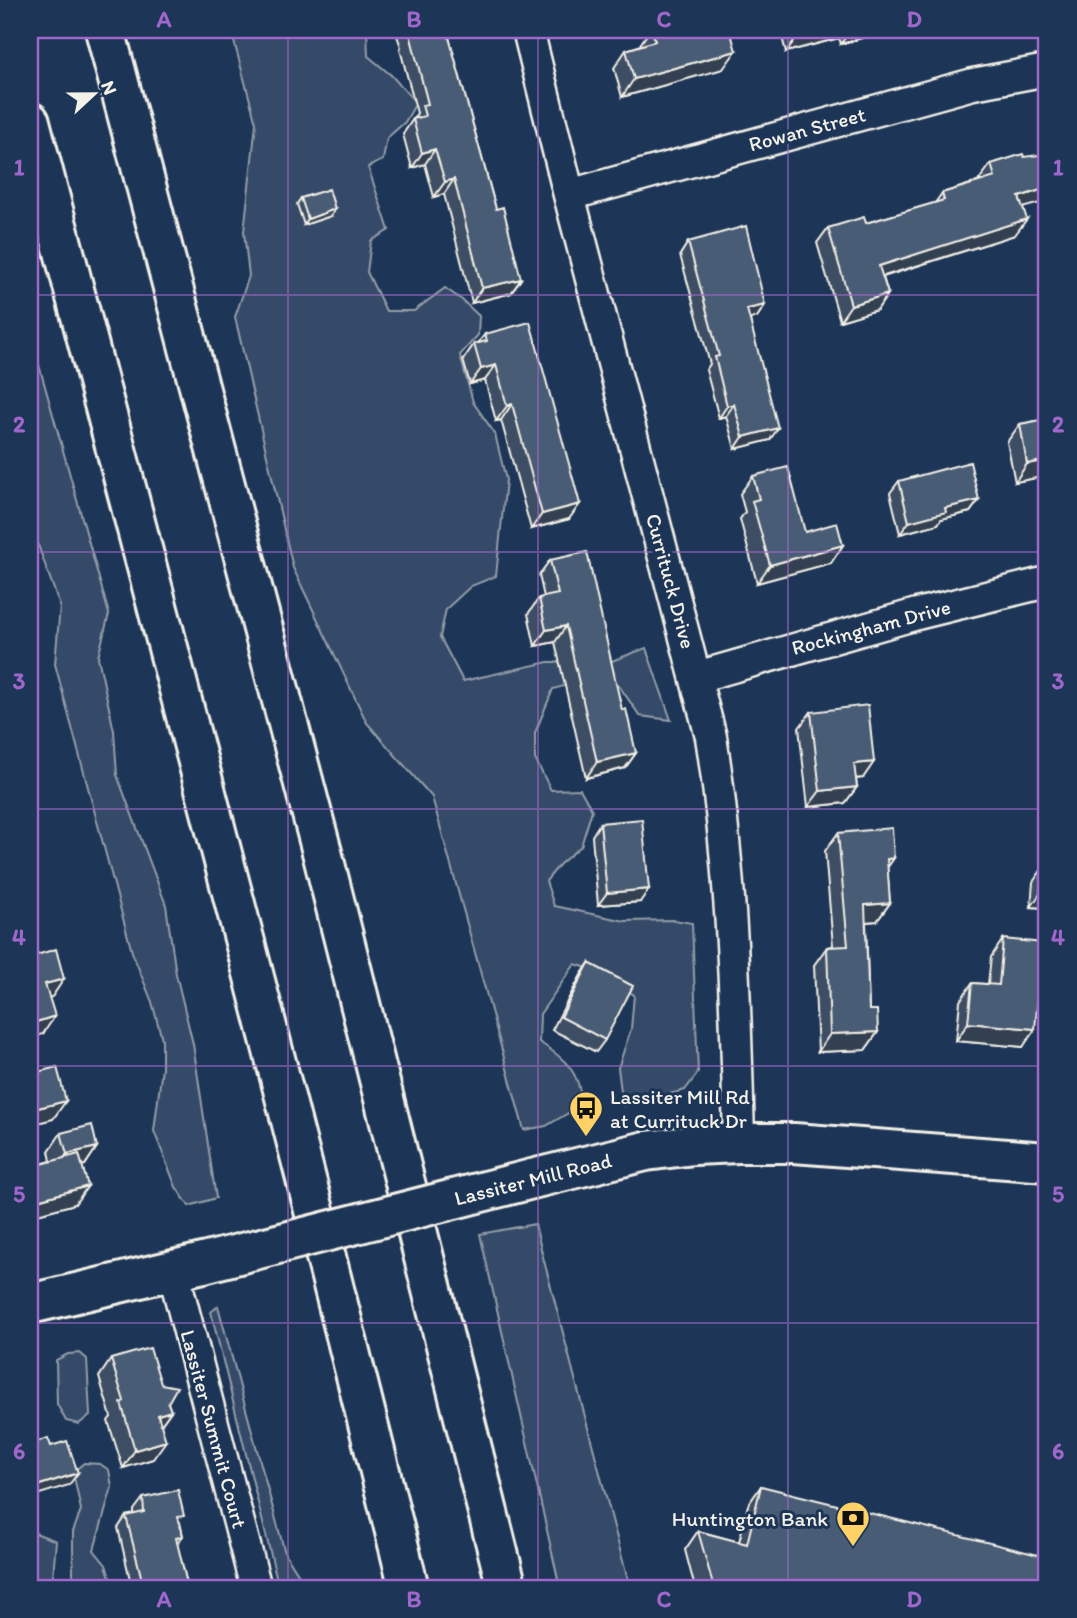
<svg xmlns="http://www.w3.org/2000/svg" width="1077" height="1618" viewBox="0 0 1077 1618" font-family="Itim,sans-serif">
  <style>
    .green { fill: #354a67; stroke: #949ea8; stroke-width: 2 }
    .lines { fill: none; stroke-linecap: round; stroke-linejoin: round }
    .minor-casing { stroke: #f4f1e8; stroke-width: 35 }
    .secondary-casing { stroke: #f4f1e8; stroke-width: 44 }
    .motorway-casing { stroke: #f4f1e8; stroke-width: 44 }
    .minor { stroke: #1d3557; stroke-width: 30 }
    .secondary { stroke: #1d3557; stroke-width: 38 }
    .motorway { stroke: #1d3557; stroke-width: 38 }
    .secondary-bridge-casing { stroke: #f4f1e8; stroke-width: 44; stroke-linecap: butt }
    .secondary-bridge { stroke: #1d3557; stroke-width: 38 }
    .wall { fill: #3e4e64; stroke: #f4f1e8; stroke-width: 2 }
    .shaded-wall { fill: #324051; stroke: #f4f1e8; stroke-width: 2 }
    .building { fill: #485b74; stroke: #f4f1e8; stroke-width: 2 }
    .grid { fill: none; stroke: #9f67cb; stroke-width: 2; stroke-opacity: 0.55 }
    .labels { text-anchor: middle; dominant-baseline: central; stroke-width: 6; stroke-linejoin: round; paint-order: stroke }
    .street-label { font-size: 21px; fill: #f4f1e8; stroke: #1d3557 }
    .poi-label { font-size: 21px; fill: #f4f1e8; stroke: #1d3557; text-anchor: start }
    .neatline { fill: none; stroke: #9f67cb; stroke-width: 2.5 }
    .grid-label { font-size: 23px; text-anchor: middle; font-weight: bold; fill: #9f67cb }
  </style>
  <rect width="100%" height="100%" fill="#1d3557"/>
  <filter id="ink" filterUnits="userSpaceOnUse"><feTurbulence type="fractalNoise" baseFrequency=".0143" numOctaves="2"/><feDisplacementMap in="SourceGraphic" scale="14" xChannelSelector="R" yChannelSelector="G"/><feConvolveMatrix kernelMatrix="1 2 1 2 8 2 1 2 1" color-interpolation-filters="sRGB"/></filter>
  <g filter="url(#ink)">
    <path class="green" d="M 231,30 L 367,30 L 368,56 L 391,75 L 416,103 L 405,122 L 387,138 L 383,160 L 368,167 L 389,230 L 371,241 L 367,272 L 386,311 L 414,311 L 445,288 L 462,300 L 479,316 L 478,335 L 460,355 L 473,402 L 495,434 L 506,480 L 496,576 L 471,586 L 446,609 L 440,637 L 463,681 L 548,662 L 609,662 L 646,648 L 671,720 L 640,716 L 610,673 L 553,689 L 535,733 L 535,759 L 551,790 L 580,789 L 592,810 L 581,846 L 560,864 L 546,881 L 554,906 L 625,921 L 674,920 L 692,923 L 698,1073 L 685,1090 L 623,1106 L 618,1068 L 631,1029 L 634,995 L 603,973 L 575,964 L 540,1014 L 539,1042 C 566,1059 580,1072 582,1105 L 546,1126 L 524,1130 L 432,797 L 367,723 L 293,568 L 235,317 L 249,276 L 244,232 L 256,123 Z
      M 30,333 L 109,614 L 98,657 L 114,731 L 117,775 L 166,905 L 176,974 L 193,1044 L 216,1198 L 189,1206 L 176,1187 L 154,1131 L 162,1068 L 162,1039 L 152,1002 L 132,952 L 55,664 L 60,606 L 30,523 Z
      M 535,1224 L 542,1253 L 630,1588 L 560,1588 L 480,1234 Z
      M 218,1306 L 285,1553 L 307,1588 L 279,1588 L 211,1312 Z
      M 80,1353 L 87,1359 L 90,1415 L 79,1424 L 66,1421 L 57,1404 L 56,1360 L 68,1354 Z
      M 84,1463 L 100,1464 L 109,1470 L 112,1487 L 94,1550 L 106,1565 L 113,1586 L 111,1588 L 73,1588 L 73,1532 L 81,1510 L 73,1472 Z
      M 30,1531 L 56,1541 L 52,1588 L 30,1588 Z"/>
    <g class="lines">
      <g class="minor-casing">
        <path id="minor" d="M 528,30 L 569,195 L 711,737 C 732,871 736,1007 739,1143
          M 569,195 L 973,84 L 1047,70
          M 697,677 L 917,614 L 1047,582
          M 173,1270 L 256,1588"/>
      </g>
      <g class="secondary-casing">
        <path id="secondary" d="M 532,1179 L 646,1151 L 694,1145 L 739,1143 L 794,1143 L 1047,1162
          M 30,1304 L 203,1263"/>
      </g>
      <g class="motorway-casing">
        <path id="motorway" d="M 105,30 L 322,852 L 507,1588
          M 30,122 C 158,610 288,1098 409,1588"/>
      </g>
      <use href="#minor" class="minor"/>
      <use href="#secondary" class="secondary"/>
      <use href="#motorway" class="motorway"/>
      <g class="secondary-bridge-casing">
        <path id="secondary-bridge" d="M 203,1263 L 532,1179"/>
      </g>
      <use href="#secondary-bridge" class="secondary-bridge"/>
    </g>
    <path class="wall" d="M 395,30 L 447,30 L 496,209 L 521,279 L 511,293 L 472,303 L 444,194 L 434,197 L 425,164 L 412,168 L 403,134 L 417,113 L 400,49 L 401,47 Z
      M 650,30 L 730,30 L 723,69 L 622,97 L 614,68 L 626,50 L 639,46 Z
      M 780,30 L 882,30 L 879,33 L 841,44 L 839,38 L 786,52 Z
      M 991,164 L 1023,208 L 1015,235 L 883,277 L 888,294 L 877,310 L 840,321 L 817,243 L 828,228 L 866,223 L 935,203 L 942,193 L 980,181 L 979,180 Z
      M 301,198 L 331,216 L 304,225 L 297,204 Z
      M 688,242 L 765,305 L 757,317 L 750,319 L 770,440 L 735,449 L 726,416 L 719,418 L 706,370 L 710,364 L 680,255 Z
      M 485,334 L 569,519 L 531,529 L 501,420 L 496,421 L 485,380 L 470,384 L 463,360 L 474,344 L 478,343 Z
      M 1047,419 L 1047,476 L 1015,482 L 1007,442 L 1020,424 Z
      M 753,476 L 805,532 L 843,545 L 831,563 L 757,583 L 740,519 L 745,512 L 740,494 Z
      M 899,481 L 979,500 L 970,512 L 941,519 L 938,524 L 900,534 L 890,493 Z
      M 550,560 L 622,710 L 636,753 L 625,768 L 586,778 L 555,642 L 535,646 L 528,614 L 539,598 L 544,597 L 539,575 Z
      M 1047,673 L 1047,721 L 1040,684 Z
      M 811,712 L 863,778 L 856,779 L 857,787 L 845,803 L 808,807 L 799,728 Z
      M 600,823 L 640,902 L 598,905 L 592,836 Z
      M 838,833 L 894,858 L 887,868 L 890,903 L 877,921 L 866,922 L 869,1010 L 878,1032 L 865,1050 L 818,1052 L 814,965 L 827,947 L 833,946 L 825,851 Z
      M 1042,869 L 1047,870 L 1047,908 L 1031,907 L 1033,882 Z
      M 1003,939 L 1023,1047 L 956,1041 L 960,1001 L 972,983 L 988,984 L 991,957 Z
      M 589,963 L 605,1040 L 596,1052 L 552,1030 L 581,975 Z
      M 61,1133 L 97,1147 L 85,1165 L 82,1165 L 75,1204 L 30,1216 L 30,1167 L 51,1161 L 49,1151 Z
      M 111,1359 L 161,1384 L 171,1411 L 161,1425 L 153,1459 L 123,1468 L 108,1421 L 111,1417 L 99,1377 Z
      M 761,1486 L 1039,1588 L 695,1588 L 685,1550 L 698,1531 L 739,1542 L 748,1505 Z
      M 143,1498 L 180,1522 L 183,1536 L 177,1544 L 188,1588 L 132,1588 L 118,1528 L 126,1516 L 134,1514 L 134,1510 Z"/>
    <path class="shaded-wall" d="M 816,30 L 845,30 L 839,38 L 786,52 L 799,34 Z
      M 850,30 L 882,30 L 879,33 L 841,44 Z
      M 736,51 L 723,69 L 622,97 L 634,79 Z
      M 435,149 L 425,164 L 412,168 L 422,153 Z
      M 454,179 L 444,194 L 434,197 L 445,182 Z
      M 1047,188 L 1047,201 L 1008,212 L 1019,197 Z
      M 335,209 L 331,216 L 304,225 L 308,219 Z
      M 1027,219 L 1015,235 L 868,281 L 879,266 Z
      M 521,279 L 511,293 L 472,303 L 482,288 Z
      M 888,294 L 877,310 L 840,321 L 851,305 Z
      M 765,305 L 757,317 L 739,322 L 747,309 Z
      M 496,365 L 485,380 L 470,384 L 481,369 Z
      M 512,404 L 501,420 L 496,421 L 507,406 Z
      M 734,404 L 726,416 L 719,418 L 727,406 Z
      M 778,428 L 770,440 L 735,449 L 743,437 Z
      M 1047,460 L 1047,476 L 1015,482 L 1027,464 Z
      M 979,500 L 970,512 L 941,519 L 938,524 L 900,534 L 909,522 L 945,508 Z
      M 580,504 L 569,519 L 531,529 L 542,514 Z
      M 843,545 L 831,563 L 757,583 L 770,565 Z
      M 566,626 L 555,642 L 535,646 L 546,630 Z
      M 636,753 L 625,768 L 586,778 L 597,762 Z
      M 874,762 L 863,778 L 843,780 L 854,764 Z
      M 857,787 L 845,803 L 808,807 L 820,791 Z
      M 894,858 L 881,876 L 887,859 Z
      M 649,889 L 640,902 L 598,905 L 607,893 Z
      M 1040,894 L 1047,895 L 1047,908 L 1031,907 Z
      M 890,903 L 877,921 L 853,923 L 865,905 Z
      M 36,915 L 30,923 L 30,917 Z
      M 64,979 L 52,997 L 33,1002 L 45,984 Z
      M 55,1016 L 43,1034 L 30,1038 L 30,1024 Z
      M 968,1023 L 1035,1029 L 1023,1047 L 956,1041 Z
      M 878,1032 L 865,1050 L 818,1052 L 830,1034 Z
      M 66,1101 L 53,1119 L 30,1125 L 30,1110 Z
      M 97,1147 L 85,1165 L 54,1172 L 67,1154 Z
      M 88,1186 L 75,1204 L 30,1216 L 30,1202 Z
      M 171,1411 L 158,1429 L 158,1415 Z
      M 166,1441 L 153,1459 L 123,1468 L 135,1450 Z
      M 78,1473 L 69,1485 L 30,1497 L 30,1488 Z"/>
    <path class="building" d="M 410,30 L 447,30 L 496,209 L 503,207 L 521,279 L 482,288 L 454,179 L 445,182 L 435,149 L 422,153 L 413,119 L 425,116 L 422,105 L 428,104 L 410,34 L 411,33 Z
      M 652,30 L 730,30 L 736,51 L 634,79 L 626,50 L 655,41 Z
      M 798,30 L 816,30 L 799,34 Z
      M 1023,154 L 1024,157 L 1047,154 L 1047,188 L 1019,197 L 1027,219 L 879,266 L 888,294 L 851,305 L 828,228 L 864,217 L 866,223 L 944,200 L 942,193 L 995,177 L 991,164 Z
      M 329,189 L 335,209 L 308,219 L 301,198 Z
      M 746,226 L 765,305 L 747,309 L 778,428 L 743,437 L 734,404 L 727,406 L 715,357 L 719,356 L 688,242 Z
      M 530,322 L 580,504 L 542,514 L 512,404 L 507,406 L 496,365 L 481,369 L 474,344 L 487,341 L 485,334 Z
      M 1047,419 L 1047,460 L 1027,464 L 1020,424 Z
      M 970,462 L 979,500 L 945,508 L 946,512 L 909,522 L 899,481 Z
      M 788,467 L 805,532 L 837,523 L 843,545 L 770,565 L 752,501 L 759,499 L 753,476 Z
      M 587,552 L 622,710 L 626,709 L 636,753 L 597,762 L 566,626 L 546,630 L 539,598 L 558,594 L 550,560 Z
      M 868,705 L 874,762 L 854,764 L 857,787 L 820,791 L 811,712 Z
      M 642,819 L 649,889 L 607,893 L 600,823 Z
      M 892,828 L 894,858 L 887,859 L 890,903 L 865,905 L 869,1010 L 877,1010 L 878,1032 L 830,1034 L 827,947 L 848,946 L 838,833 Z
      M 1042,869 L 1047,870 L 1047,895 L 1040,894 Z
      M 30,895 L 36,915 L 30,917 Z
      M 1003,939 L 1043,943 L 1035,1029 L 968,1023 L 972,983 L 999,985 Z
      M 56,949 L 64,979 L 45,984 L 55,1016 L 30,1024 L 30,957 Z
      M 589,963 L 633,986 L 605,1040 L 561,1017 Z
      M 57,1067 L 66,1101 L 30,1110 L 30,1074 Z
      M 92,1125 L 97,1147 L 67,1154 L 61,1133 Z
      M 79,1154 L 88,1186 L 30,1202 L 30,1167 Z
      M 150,1348 L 161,1384 L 177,1387 L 168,1403 L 171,1411 L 158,1415 L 166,1441 L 135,1450 L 121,1403 L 124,1401 L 111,1359 Z
      M 48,1438 L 51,1446 L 67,1441 L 78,1473 L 30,1488 L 30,1444 Z
      M 761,1486 L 1046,1557 L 1039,1588 L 714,1588 L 698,1531 L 747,1544 Z
      M 178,1490 L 184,1516 L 178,1517 L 183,1536 L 176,1538 L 188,1588 L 144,1588 L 126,1516 L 144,1512 L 143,1498 Z"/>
  </g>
  <path class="grid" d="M 288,30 L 288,1588M 538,30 L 538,1588M 788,30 L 788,1588M 30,295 L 1047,295M 30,552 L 1047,552M 30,809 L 1047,809M 30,1066 L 1047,1066M 30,1323 L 1047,1323"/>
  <defs>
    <g id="bus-pin" transform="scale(1.75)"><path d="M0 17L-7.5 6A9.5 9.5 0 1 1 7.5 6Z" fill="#ffd166" stroke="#1d3557"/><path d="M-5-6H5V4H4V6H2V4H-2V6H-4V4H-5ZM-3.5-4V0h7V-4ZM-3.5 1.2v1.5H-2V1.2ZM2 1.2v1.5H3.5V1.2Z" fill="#111"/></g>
    <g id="bank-pin" transform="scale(1.75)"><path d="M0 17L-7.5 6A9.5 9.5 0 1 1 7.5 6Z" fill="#ffd166" stroke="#1d3557"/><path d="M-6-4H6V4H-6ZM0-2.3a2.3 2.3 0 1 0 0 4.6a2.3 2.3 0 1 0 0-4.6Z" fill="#111"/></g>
  </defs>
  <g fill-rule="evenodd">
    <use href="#bus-pin" x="586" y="1108"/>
    <use href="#bank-pin" x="853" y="1518"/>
  </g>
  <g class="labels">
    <g class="street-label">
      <text transform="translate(807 129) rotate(-15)">Rowan Street</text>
      <text transform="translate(671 581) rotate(75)">Currituck Drive</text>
      <text transform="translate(871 627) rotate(-15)">Rockingham Drive</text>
      <text transform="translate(533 1179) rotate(-14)">Lassiter Mill Road</text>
      <text transform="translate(214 1429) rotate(75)">Lassiter Summit Court</text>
    </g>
    <g class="poi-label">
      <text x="610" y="1096">Lassiter Mill Rd<tspan x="610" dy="24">at Currituck Dr</tspan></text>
      <text x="828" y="1518" text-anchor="end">Huntington Bank</text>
    </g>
  </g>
  <rect width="1077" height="1618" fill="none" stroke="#1d3557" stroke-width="77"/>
  <g transform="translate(94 94) rotate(68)" stroke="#1d3557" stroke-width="5" paint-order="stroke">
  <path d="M0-5L12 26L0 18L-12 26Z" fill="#f4f1e8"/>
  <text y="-10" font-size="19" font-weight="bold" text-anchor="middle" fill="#f4f1e8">N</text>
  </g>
  <rect x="38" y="38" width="1000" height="1542" class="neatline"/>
  <g class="grid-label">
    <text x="164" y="27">A</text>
    <text x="414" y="27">B</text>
    <text x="664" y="27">C</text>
    <text x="914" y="27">D</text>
    <text x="19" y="175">1</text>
    <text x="1058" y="175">1</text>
    <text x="19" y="432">2</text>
    <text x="1058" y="432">2</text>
    <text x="19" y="689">3</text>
    <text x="1058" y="689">3</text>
    <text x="19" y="945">4</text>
    <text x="1058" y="945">4</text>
    <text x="19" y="1202">5</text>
    <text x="1058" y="1202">5</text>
    <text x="19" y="1459">6</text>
    <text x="1058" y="1459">6</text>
    <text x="164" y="1607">A</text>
    <text x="414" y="1607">B</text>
    <text x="664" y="1607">C</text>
    <text x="914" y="1607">D</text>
  </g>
</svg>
